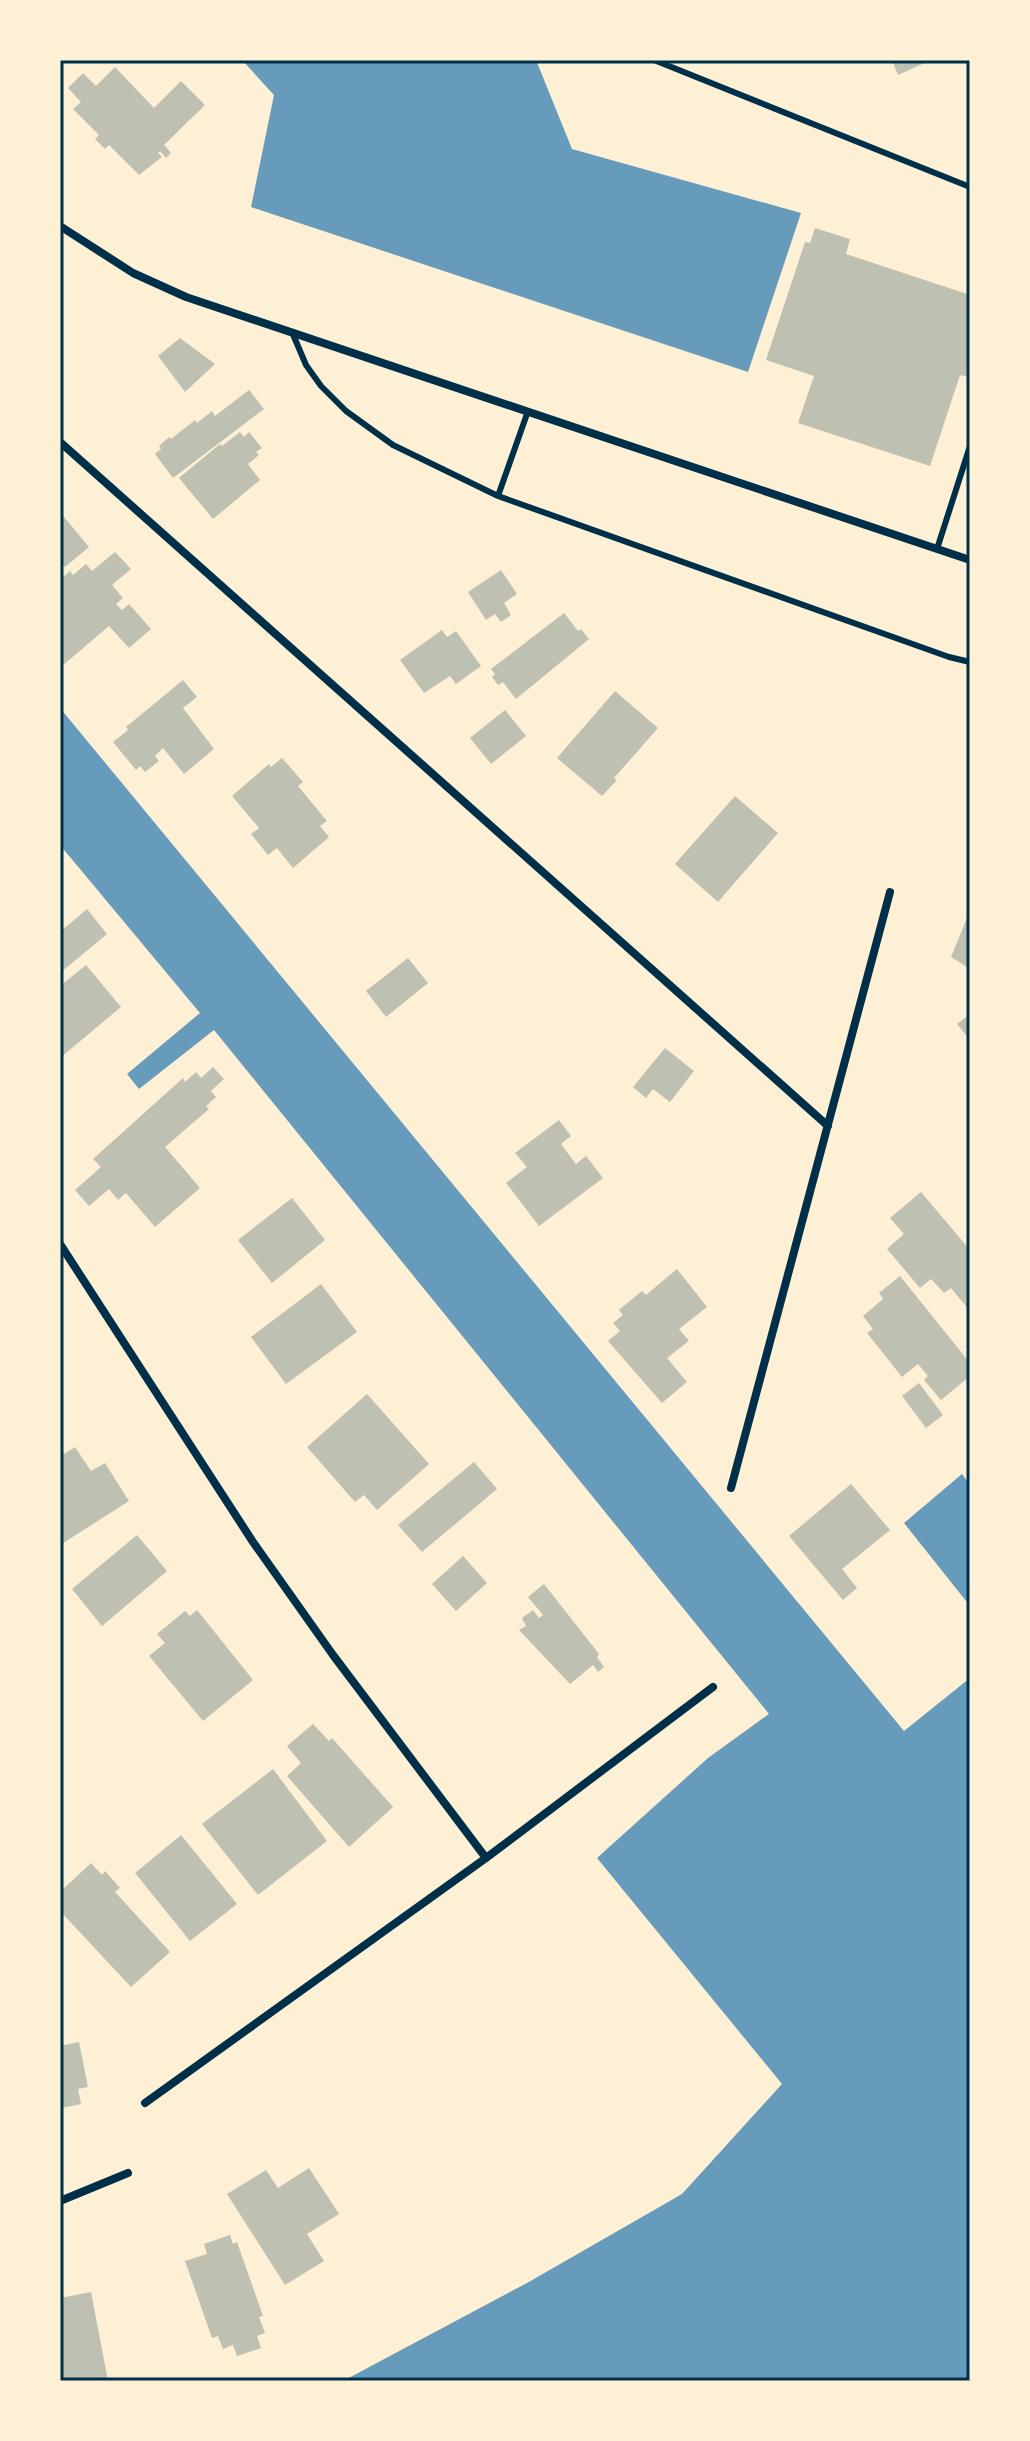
<svg xmlns="http://www.w3.org/2000/svg" width="1030" height="2441" viewBox="0 0 1030 2441" font-family="Cabin,sans-serif">
  <style>
    .water { fill: #669bbc }
    .building { fill: #bec0b2 }
    .lines { fill: none; stroke-linecap: round; stroke-linejoin: round }
    .service { stroke: #003049; stroke-width: 6 }
    .minor { stroke: #003049; stroke-width: 8 }
    .neatline { fill: none; stroke: #003049; stroke-width: 3 }
  </style>
  <rect width="100%" height="100%" fill="#fdf0d5"/>
  <path class="water" d="M 242,60 L 536,60 L 572,149 L 801,213 L 748,372 L 251,207 L 274,95 Z
    M 60,708 L 904,1731 L 970,1678 L 970,2381 L 343,2381 L 527,2283 L 682,2194 L 782,2084 L 597,1858 L 708,1758 L 769,1714 L 214,1030 L 139,1089 L 127,1074 L 200,1013 L 60,845 Z
    M 962,1474 L 970,1485 L 970,1606 L 904,1523 Z"/>
  <path class="building" d="M 892,60 L 931,60 L 898,75 Z
    M 115,67 L 154,108 L 181,81 L 205,105 L 164,145 L 171,153 L 166,158 L 160,151 L 158,153 L 162,157 L 139,175 L 109,145 L 105,149 L 95,139 L 99,135 L 73,109 L 81,102 L 68,88 L 83,73 L 96,86 Z
    M 815,228 L 850,239 L 846,254 L 970,295 L 970,369 L 968,377 L 960,375 L 930,466 L 798,423 L 814,376 L 766,360 L 805,242 L 810,243 Z
    M 180,338 L 215,364 L 185,392 L 158,356 Z
    M 249,390 L 264,409 L 173,478 L 155,454 L 161,449 L 159,446 L 169,437 L 171,439 L 195,420 L 197,423 L 212,411 L 215,416 Z
    M 240,432 L 244,437 L 249,432 L 262,448 L 256,452 L 259,455 L 248,464 L 260,480 L 213,519 L 179,478 L 220,444 L 222,446 Z
    M 64,517 L 89,547 L 65,567 L 62,564 L 60,566 L 60,520 Z
    M 115,552 L 131,569 L 112,585 L 123,598 L 116,604 L 122,610 L 129,604 L 151,629 L 129,648 L 109,626 L 62,666 L 60,664 L 60,580 L 70,571 L 73,575 L 86,564 L 92,571 Z
    M 501,570 L 517,594 L 504,603 L 511,615 L 501,622 L 495,614 L 486,620 L 468,592 Z
    M 564,613 L 578,631 L 581,629 L 589,639 L 516,699 L 503,682 L 498,685 L 492,677 L 495,674 L 491,669 Z
    M 442,630 L 447,637 L 456,631 L 481,666 L 456,684 L 450,676 L 424,693 L 400,660 Z
    M 183,680 L 197,697 L 183,708 L 214,749 L 184,774 L 163,748 L 155,756 L 159,761 L 145,772 L 140,766 L 136,770 L 113,742 L 128,730 L 126,727 Z
    M 615,691 L 658,728 L 614,778 L 617,780 L 602,796 L 557,758 Z
    M 505,710 L 526,736 L 491,764 L 470,738 Z
    M 282,758 L 303,782 L 298,786 L 327,821 L 320,826 L 329,837 L 293,868 L 277,848 L 268,855 L 251,834 L 259,828 L 232,796 L 269,764 L 271,767 Z
    M 735,796 L 778,833 L 718,902 L 675,864 Z
    M 87,909 L 107,934 L 60,973 L 60,932 Z
    M 967,918 L 970,920 L 970,969 L 951,957 Z
    M 408,958 L 428,983 L 386,1017 L 366,991 Z
    M 86,965 L 121,1007 L 60,1058 L 60,986 Z
    M 970,1014 L 970,1040 L 957,1024 Z
    M 665,1048 L 694,1071 L 670,1102 L 653,1089 L 646,1098 L 633,1087 Z
    M 213,1067 L 224,1079 L 211,1091 L 216,1097 L 206,1106 L 209,1109 L 165,1147 L 200,1188 L 155,1227 L 126,1193 L 118,1200 L 109,1189 L 89,1206 L 75,1190 L 101,1167 L 93,1159 L 183,1078 L 185,1082 L 196,1072 L 201,1078 Z
    M 559,1120 L 571,1136 L 561,1144 L 576,1164 L 586,1156 L 603,1178 L 539,1226 L 506,1183 L 527,1167 L 515,1153 Z
    M 921,1192 L 970,1250 L 970,1311 L 951,1288 L 944,1293 L 931,1279 L 920,1288 L 887,1249 L 904,1234 L 890,1218 Z
    M 292,1198 L 325,1240 L 272,1283 L 238,1240 Z
    M 677,1269 L 707,1307 L 679,1329 L 689,1341 L 667,1358 L 687,1382 L 662,1403 L 608,1341 L 620,1331 L 613,1323 L 623,1315 L 619,1310 L 642,1291 L 646,1295 Z
    M 900,1276 L 970,1363 L 970,1376 L 941,1400 L 924,1380 L 928,1376 L 918,1364 L 902,1377 L 867,1333 L 873,1329 L 863,1316 L 883,1299 L 879,1293 Z
    M 321,1284 L 357,1332 L 286,1384 L 251,1337 Z
    M 919,1383 L 943,1415 L 926,1428 L 902,1396 Z
    M 367,1394 L 429,1464 L 377,1510 L 364,1495 L 355,1502 L 307,1447 Z
    M 75,1447 L 91,1471 L 105,1463 L 129,1501 L 60,1545 L 60,1448 L 64,1454 Z
    M 474,1462 L 497,1489 L 422,1552 L 398,1525 Z
    M 851,1484 L 890,1530 L 842,1569 L 857,1588 L 843,1600 L 789,1536 Z
    M 137,1535 L 167,1571 L 102,1626 L 72,1589 Z
    M 463,1556 L 487,1583 L 456,1611 L 432,1584 Z
    M 544,1584 L 599,1654 L 597,1657 L 604,1667 L 598,1672 L 593,1665 L 570,1684 L 519,1630 L 526,1626 L 522,1618 L 533,1610 L 539,1618 L 543,1615 L 528,1597 Z
    M 197,1610 L 253,1680 L 203,1721 L 149,1656 L 165,1643 L 157,1634 L 185,1611 L 190,1616 Z
    M 313,1724 L 329,1741 L 332,1738 L 393,1807 L 349,1847 L 287,1776 L 301,1763 L 287,1746 Z
    M 273,1769 L 327,1841 L 258,1895 L 202,1824 Z
    M 181,1835 L 237,1904 L 190,1941 L 135,1873 Z
    M 91,1863 L 102,1875 L 105,1871 L 120,1888 L 115,1892 L 170,1952 L 131,1987 L 60,1911 L 60,1892 Z
    M 79,2042 L 88,2087 L 78,2089 L 81,2104 L 61,2108 L 60,2046 Z
    M 309,2168 L 339,2214 L 307,2234 L 324,2261 L 285,2285 L 227,2194 L 266,2170 L 278,2188 Z
    M 230,2235 L 233,2244 L 237,2242 L 263,2316 L 259,2317 L 265,2333 L 257,2336 L 261,2348 L 237,2356 L 233,2345 L 223,2349 L 218,2336 L 212,2338 L 185,2261 L 207,2254 L 204,2244 Z
    M 91,2292 L 108,2381 L 60,2381 L 60,2298 Z"/>
  <g class="lines">
    <path class="service" d="M 654,60 L 970,187
      M 292,332 L 306,365 L 321,386 L 346,411 L 393,445 L 498,496 L 949,657 L 970,662
      M 498,496 L 528,411
      M 937,549 L 970,446"/>
    <path class="minor" d="M 60,226 L 133,273 L 186,297 L 970,560
      M 60,442 L 828,1126
      M 60,1244 L 253,1542 L 333,1655 L 486,1858
      M 731,1488 L 890,892
      M 145,2103 L 486,1858 L 713,1687
      M 60,2201 L 128,2173"/>
  </g>
  <rect width="1030" height="2441" fill="none" stroke="#fdf0d5" stroke-width="124"/>
  <rect x="62" y="62" width="906" height="2317" class="neatline"/>
</svg>
